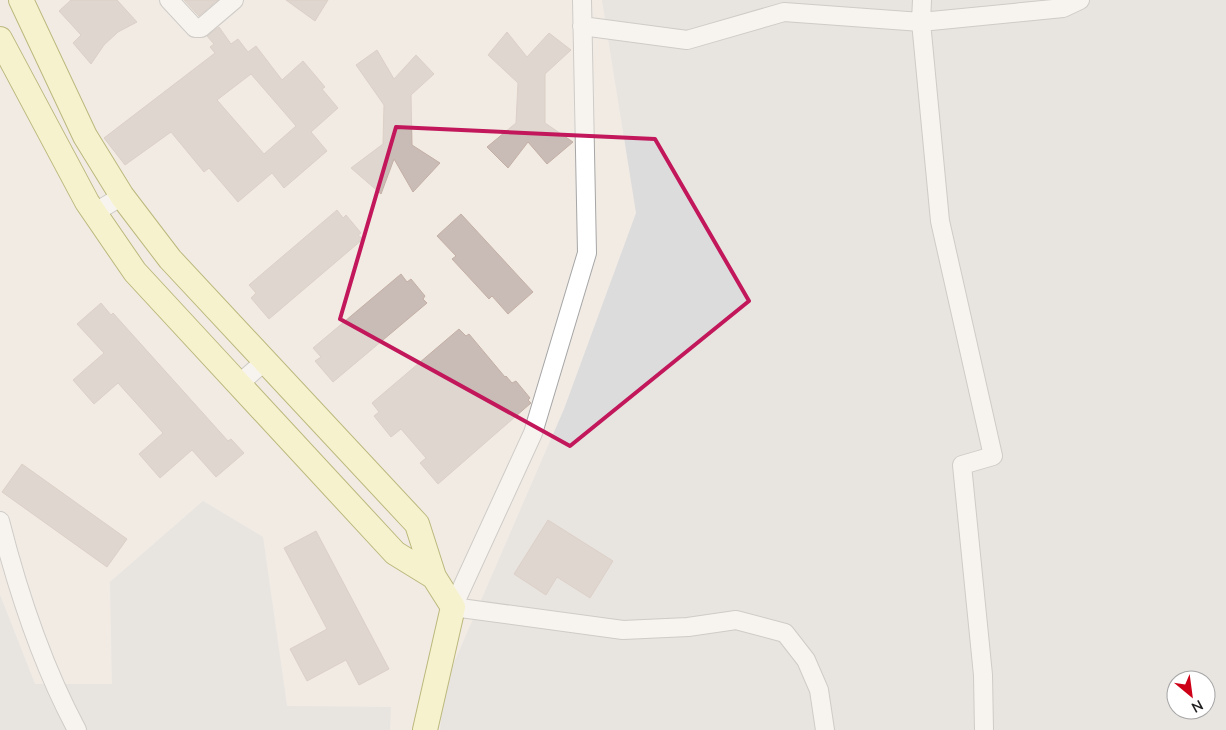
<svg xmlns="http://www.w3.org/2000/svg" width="1226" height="730" viewBox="0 0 1226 730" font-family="'Nunito Sans',sans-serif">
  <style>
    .residential { fill: #dddcdc; fill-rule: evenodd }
    .building { fill: #c9bcb7; stroke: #c4afa5; fill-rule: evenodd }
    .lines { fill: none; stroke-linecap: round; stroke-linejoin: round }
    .street-casing { stroke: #a6a6a6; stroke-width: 20 }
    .secondary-casing { stroke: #7c7b00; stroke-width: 26 }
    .street { stroke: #fff; stroke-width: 18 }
    .secondary { stroke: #fffab4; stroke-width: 24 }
    .marked { fill: none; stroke: #c2185b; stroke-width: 4; stroke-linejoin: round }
  </style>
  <rect width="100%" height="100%" fill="#f1ebe4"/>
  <path class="residential" d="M 602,0 L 1226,0 L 1226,730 L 440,730 L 444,686 L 564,409 L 636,213 ZM 1176,680 L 1206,680 L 1206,710 L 1176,710 Z
    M 203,501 L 263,537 L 287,706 L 391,707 L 390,730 L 0,730 L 0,595 L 35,684 L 112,684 L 110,582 Z"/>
  <path class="building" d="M 71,0 L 117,0 L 137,22 L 118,32 L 104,45 L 91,64 L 73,43 L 81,35 L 59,11 Z
    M 184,0 L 218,0 L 199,16 Z
    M 286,0 L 328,0 L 315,21 Z
    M 219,27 L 231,44 L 238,39 L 248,52 L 256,46 L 282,80 L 303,61 L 325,87 L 322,89 L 338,108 L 311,132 L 327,151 L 284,188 L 272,173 L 238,202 L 209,168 L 204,172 L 171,132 L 125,165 L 104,138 L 215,53 L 210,47 L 214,44 L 207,36 ZM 251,74 L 296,126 L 264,154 L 217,100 Z
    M 507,32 L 527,57 L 549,33 L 571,50 L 545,74 L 545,123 L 573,142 L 547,164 L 528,142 L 508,168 L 487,147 L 516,123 L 518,83 L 488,55 Z
    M 377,50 L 394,79 L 416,55 L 434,74 L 411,95 L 412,145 L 440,163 L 413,192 L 394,159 L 381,194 L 351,168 L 383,144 L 384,105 L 356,65 Z
    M 337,210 L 343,218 L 346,215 L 361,233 L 358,235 L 363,239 L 269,319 L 251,298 L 256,293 L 249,285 Z
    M 461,214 L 533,292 L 508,314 L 492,296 L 489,299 L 452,259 L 456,256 L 437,236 Z
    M 401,274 L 407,282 L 411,279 L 425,296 L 423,299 L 427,303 L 333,382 L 315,361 L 321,357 L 313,348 Z
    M 101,303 L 111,315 L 113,313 L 228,441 L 231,439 L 244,453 L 216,477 L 192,450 L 160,478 L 139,454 L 163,433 L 118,383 L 94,404 L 73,380 L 104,353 L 77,324 Z
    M 459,329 L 466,336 L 469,334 L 505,377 L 506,376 L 512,383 L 516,381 L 530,398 L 528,400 L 531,403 L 438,484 L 420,463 L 426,458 L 401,429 L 391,437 L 374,416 L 379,412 L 372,403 Z
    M 22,464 L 127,539 L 107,567 L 2,492 Z
    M 548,520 L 613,561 L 590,598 L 557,577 L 546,595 L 514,574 Z
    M 316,531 L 389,669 L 359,685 L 346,660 L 307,681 L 290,649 L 327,629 L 284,548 Z"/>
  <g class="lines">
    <g class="street-casing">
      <path id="street" d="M 169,0 L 195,28 L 201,28 L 234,0
        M 582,0 L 587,253 L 533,433 L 453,607 L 623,630 L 688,627 L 736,620 L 785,633 L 806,660 L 819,690 L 825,730
        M 922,0 L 921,22 L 940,221 L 993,456 L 962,465 L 983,675 L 984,730
        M 582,26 L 687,40 L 784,12 L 921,22 L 1063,8 L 1080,0
        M 94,213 L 122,196
        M 240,383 L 265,361
        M 0,521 C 18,592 42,665 77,730"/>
    </g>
    <g class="secondary-casing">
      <path id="secondary" d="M 21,0 L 85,136 L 122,196 L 170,259 L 417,524 L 434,577 L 453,607 L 425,730
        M 0,39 L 87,202 L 135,272 L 395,553 L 434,577"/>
    </g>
    <use href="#street" class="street"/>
    <use href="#secondary" class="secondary"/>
  </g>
  <path d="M0 0H1226V730H0ZM 396,127 L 655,139 L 749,301 L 570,446 L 340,319 Z" fill="#f1ebe4" fill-opacity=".55" fill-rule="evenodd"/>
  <path class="marked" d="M 396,127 L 655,139 L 749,301 L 570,446 L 340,319 Z"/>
  <g transform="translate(1191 695) rotate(151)"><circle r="24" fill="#ffffff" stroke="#a5a5a5"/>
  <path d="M0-4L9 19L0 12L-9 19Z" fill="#ce0018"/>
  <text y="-8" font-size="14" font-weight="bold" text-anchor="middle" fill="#1f1f1f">N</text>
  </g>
</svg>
